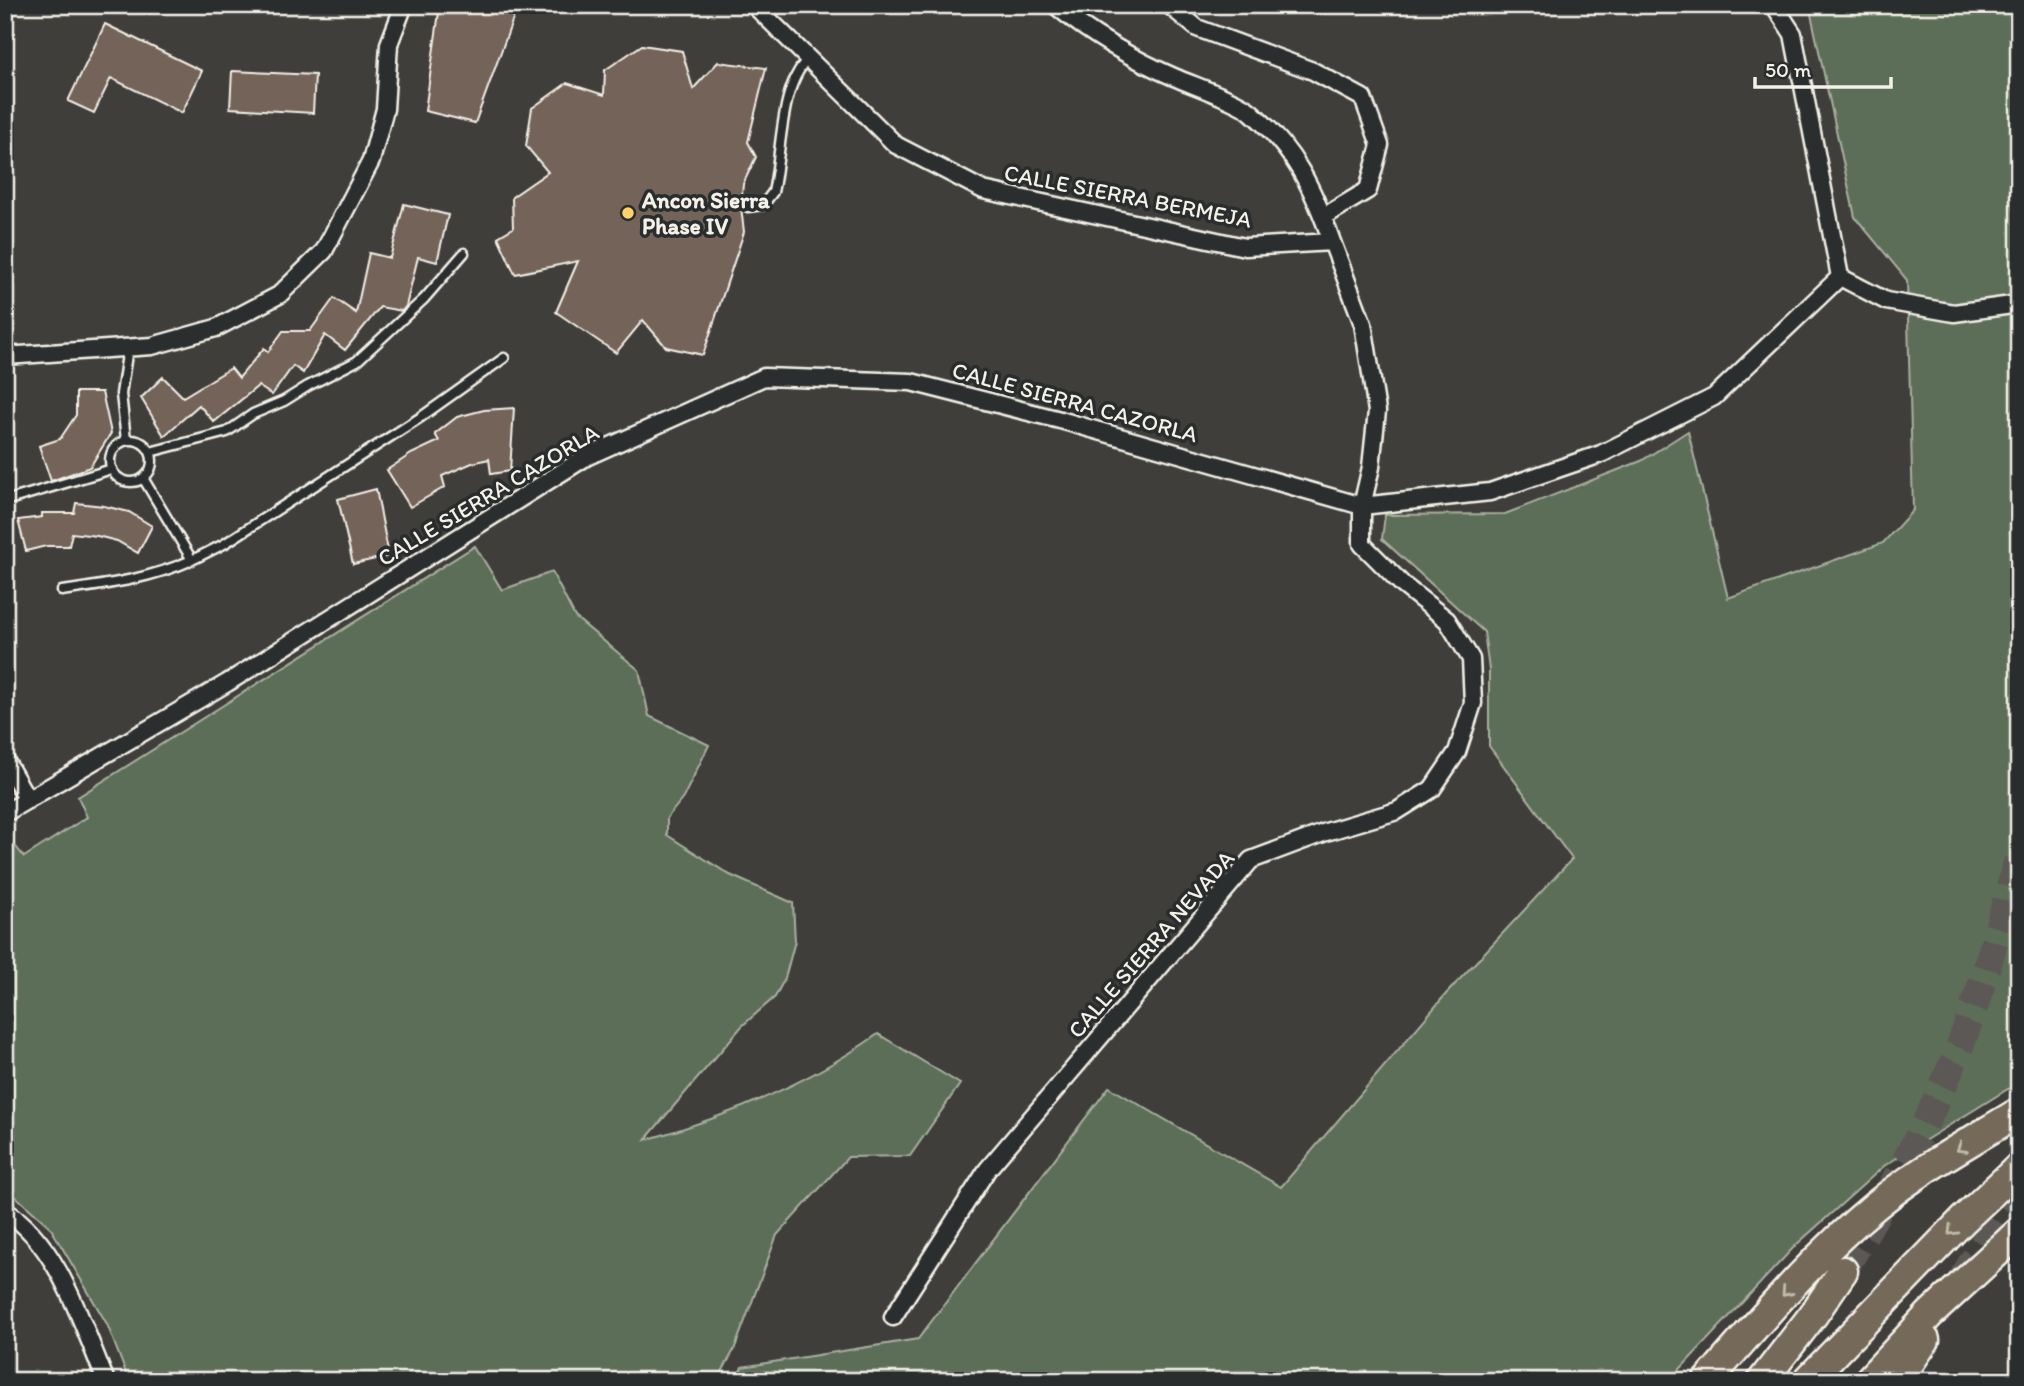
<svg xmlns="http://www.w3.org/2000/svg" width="2024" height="1386" viewBox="0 0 2024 1386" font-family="Itim,sans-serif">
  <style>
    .green { fill: #5d6e58; stroke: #a8b0a0; stroke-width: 2 }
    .building { fill: #736459; stroke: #f4f1e8; stroke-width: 2 }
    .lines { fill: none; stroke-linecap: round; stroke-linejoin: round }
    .motorway-tunnel { stroke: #5b5955; stroke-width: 28; stroke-dasharray: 28 14; stroke-linecap: butt }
    .service-casing { stroke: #f4f1e8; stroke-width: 13 }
    .minor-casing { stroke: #f4f1e8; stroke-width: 21 }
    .motorway-casing { stroke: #f4f1e8; stroke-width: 33 }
    .service { stroke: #2a2d2e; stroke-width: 8 }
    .minor { stroke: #2a2d2e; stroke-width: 16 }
    .motorway { stroke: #746a5a; stroke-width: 28 }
    .oneway { stroke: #c1bbaf }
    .poi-dot { fill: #ffd166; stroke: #2a2d2e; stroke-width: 2.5 }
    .labels { text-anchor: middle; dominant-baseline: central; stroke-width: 7; stroke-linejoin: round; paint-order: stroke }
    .street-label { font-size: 23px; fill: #f4f1e8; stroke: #2a2d2e }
    .poi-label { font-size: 23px; font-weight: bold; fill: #f4f1e8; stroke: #2a2d2e; text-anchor: start }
  </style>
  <rect width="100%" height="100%" fill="#403e3b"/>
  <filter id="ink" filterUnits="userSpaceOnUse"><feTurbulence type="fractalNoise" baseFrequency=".0143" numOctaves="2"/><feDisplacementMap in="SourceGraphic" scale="14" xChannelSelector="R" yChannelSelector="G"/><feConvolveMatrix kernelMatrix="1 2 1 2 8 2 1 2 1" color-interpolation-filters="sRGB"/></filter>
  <g filter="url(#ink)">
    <path class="green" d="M 1809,5 L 2019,5 L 2019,1082 L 1884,1166 L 1795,1246 L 1669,1381 L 736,1381 L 742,1367 L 918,1339 L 1109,1087 L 1281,1187 L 1446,994 L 1572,859 L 1489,746 L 1489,670 L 1484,632 L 1382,539 L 1385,515 L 1505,514 L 1641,461 L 1688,431 L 1728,598 L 1883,543 L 1913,510 L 1907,280 L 1855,217 Z
      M 475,546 L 502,590 L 552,572 L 575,617 L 639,670 L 649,716 L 709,745 L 683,798 L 667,818 L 667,835 L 730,875 L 793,903 L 795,941 L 785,978 L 775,997 L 742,1026 L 645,1140 C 727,1117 808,1084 878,1034 L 960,1084 L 910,1156 L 848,1157 L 777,1235 L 734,1350 L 717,1381 L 129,1381 L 107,1324 L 50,1227 L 5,1187 L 5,840 L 9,838 L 24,857 L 87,817 L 78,797 Z"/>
    <path class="building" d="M 440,5 L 518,5 L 475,123 L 425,111 Z
      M 105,24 L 202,71 L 182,113 L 111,78 L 94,113 L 68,101 Z
      M 642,45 L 682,51 L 693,89 L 718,62 L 766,68 L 748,142 L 756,157 L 743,184 L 741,207 L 744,232 L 703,355 L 666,347 L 643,320 L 616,353 L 556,312 L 578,261 L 515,274 L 498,237 L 513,228 L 512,197 L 548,172 L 526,146 L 532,108 L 567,83 L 604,95 L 605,70 Z
      M 232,71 L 315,75 L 313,113 L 230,108 Z
      M 404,204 L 448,215 L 437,262 L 418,257 L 406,306 L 402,311 L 380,307 L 345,350 L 325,335 L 303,373 L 293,366 L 272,395 L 258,386 L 214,422 L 199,405 L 164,436 L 141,398 L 163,377 L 183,397 L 231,368 L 239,378 L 264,348 L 268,352 L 283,331 L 310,331 L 334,298 L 356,313 L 369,253 L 390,258 Z
      M 76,392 L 102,392 L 111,433 L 90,467 L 51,481 L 39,446 L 60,439 L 76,415 Z
      M 514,408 L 510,471 L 491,474 L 489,459 L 472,463 L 442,476 L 445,487 L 410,507 L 387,470 L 411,454 L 439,441 L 435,434 L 457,417 L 484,410 Z
      M 376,489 L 389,556 L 353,564 L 338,499 Z
      M 76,503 L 104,506 L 129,512 L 152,526 L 138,553 L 117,541 L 97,536 L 72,533 L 69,546 L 46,546 L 26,551 L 18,520 L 42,517 L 42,513 L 74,513 Z"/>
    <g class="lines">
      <path class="motorway-tunnel" d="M 1843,1271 C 1880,1208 1916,1146 1946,1079 C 1978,1008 1997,931 2019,856
        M 1961,1281 L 2019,1184"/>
      <g class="service-casing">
        <path id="service" d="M 748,207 L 763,205 L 773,192 C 782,154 779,87 808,59
          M 126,440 L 121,394 L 128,348
          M110 461a21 21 0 1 1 42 0a21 21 0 1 1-42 0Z
          M 150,452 L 227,432 L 253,414 L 284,401 L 308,386 L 357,361 L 424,299 L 464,253
          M 12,499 L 112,469
          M 192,560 L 224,544 L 421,417 L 504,358
          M 62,591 C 109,584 149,579 192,560 L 143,478"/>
      </g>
      <g class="minor-casing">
        <path id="minor" d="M 754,5 L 896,145 L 983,190 L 1245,247 L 1332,242 L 1363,324 L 1377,411 L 1371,467 L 1362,506 L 1362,544 L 1403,585 L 1447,620 L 1471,659 L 1473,703 L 1457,752 L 1432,789 L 1397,811 L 1326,832 L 1251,860 L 987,1170 L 893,1317
          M 1055,5 C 1088,33 1134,60 1174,77 C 1192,85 1239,101 1251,112 C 1295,150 1313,188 1332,242
          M 1169,5 L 1197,28 L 1313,71 L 1363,98 L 1380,145 L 1368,190 L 1323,217
          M 1840,277 L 1886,301 L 1954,313 L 2019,304
          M 5,356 L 152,346 L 216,328 L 279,295 L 324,251 L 371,161 L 385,109 L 389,44 L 404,5
          M 5,760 L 28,800
          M 5,813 L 227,683 L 586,457 L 764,377 L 911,382 L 1060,420 L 1362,506 L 1490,492 L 1601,454 L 1714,397 L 1840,277 L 1793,34 L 1774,5
          M 5,1211 C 58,1242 83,1327 106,1381"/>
      </g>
      <g class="motorway-casing">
        <path id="motorway" d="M 1707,1381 C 1761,1320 1812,1258 1875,1206 C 1919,1170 1970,1142 2019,1112
          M 1762,1381 L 1813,1315 L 1843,1271
          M 1807,1381 L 1963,1220 L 2019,1167
          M 1868,1381 L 1930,1314 L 2019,1232
          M 1897,1381 L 1925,1340"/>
      </g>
      <use href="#service" class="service"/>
      <use href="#minor" class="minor"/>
      <use href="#motorway" class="motorway"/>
    </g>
    <defs><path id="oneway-chevron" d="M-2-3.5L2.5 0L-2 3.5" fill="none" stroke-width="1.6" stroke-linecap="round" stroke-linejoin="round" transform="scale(1.75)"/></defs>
    <g class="oneway">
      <use href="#oneway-chevron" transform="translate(1961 1148) rotate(148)"/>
      <use href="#oneway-chevron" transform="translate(1952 1231) rotate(135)"/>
      <use href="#oneway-chevron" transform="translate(1786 1292) rotate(132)"/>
    </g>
  </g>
  <circle class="poi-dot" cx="628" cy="213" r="7"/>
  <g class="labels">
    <g class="street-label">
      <text transform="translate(1128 196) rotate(11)">CALLE SIERRA BERMEJA</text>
      <text transform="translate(1075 402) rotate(15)">CALLE SIERRA CAZORLA</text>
      <text transform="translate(488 495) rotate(-31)">CALLE SIERRA CAZORLA</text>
      <text transform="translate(1151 944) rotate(-49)">CALLE SIERRA NEVADA</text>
    </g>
    <g class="poi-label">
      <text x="642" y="200">Ancon Sierra<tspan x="642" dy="26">Phase IV</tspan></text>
    </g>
  </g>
  <rect width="2024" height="1386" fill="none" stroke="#2a2d2e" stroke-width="28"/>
  <rect x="14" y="14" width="1996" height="1358" fill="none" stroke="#f4f1e8" stroke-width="2.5" filter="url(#ink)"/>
  <path d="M1755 77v10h136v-10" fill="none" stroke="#f4f1e8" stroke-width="3.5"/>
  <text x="1765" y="77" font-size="21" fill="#f4f1e8" stroke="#2a2d2e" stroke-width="5" paint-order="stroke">50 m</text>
</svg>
